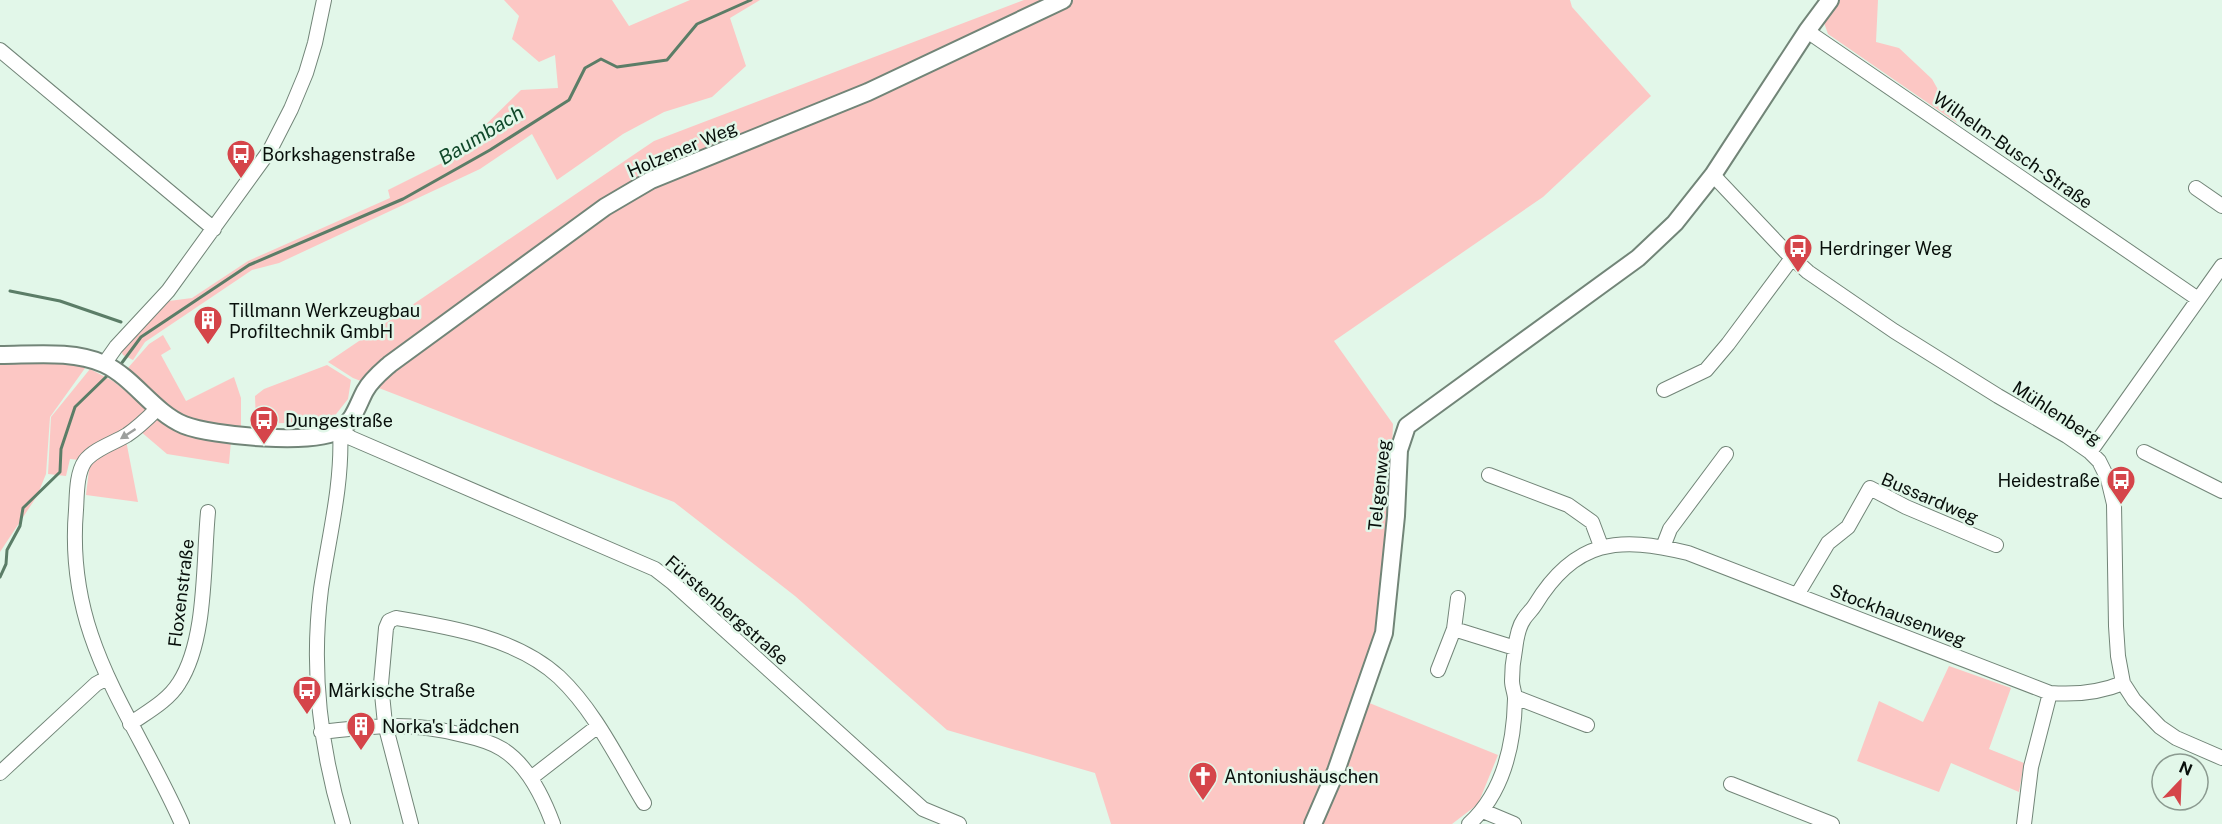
<svg xmlns="http://www.w3.org/2000/svg" width="2222" height="824" viewBox="0 0 2222 824" font-family="'Public Sans',sans-serif">
  <style>
    .green { fill: #fcc7c4 }
    .lines { fill: none; stroke-linecap: round; stroke-linejoin: round }
    .stream { stroke: #5b7d67; stroke-width: 3 }
    .minor-casing { stroke: #728578; stroke-width: 16 }
    .major-casing { stroke: #728578; stroke-width: 20 }
    .minor { stroke: #fff; stroke-width: 14 }
    .major { stroke: #fff; stroke-width: 16 }
    .oneway { fill: #9c9f9d }
    .labels { text-anchor: middle; dominant-baseline: central; stroke-width: 5; stroke-linejoin: round; paint-order: stroke }
    .street-label { font-size: 18px; fill: #080f0b; stroke: #e2f7e9 }
    .poi-label { font-size: 18px; fill: #080f0b; stroke: #e2f7e9; text-anchor: start }
    .water-label { font-size: 20px; font-style: italic; fill: #10482a; stroke: #e2f7e9 }
  </style>
  <rect width="100%" height="100%" fill="#e2f7e9"/>
  <path class="green" d="M 504,0 L 612,0 L 629,26 L 690,0 L 760,0 L 730,18 L 746,66 L 712,97 L 664,112 L 623,134 L 557,180 L 532,134 L 480,169 L 279,263 L 252,270 L 145,342 L 133,360 L 123,355 L 121,351 L 169,301 L 192,298 L 248,261 L 390,198 L 388,190 L 452,158 L 521,90 L 558,88 L 555,55 L 539,62 L 512,39 L 519,16 Z
    M 1024,0 L 1570,0 L 1572,7 L 1651,96 L 1543,197 L 1334,341 L 1393,424 L 1390,498 L 1377,623 L 1357,698 L 1498,755 L 1478,804 L 1452,824 L 1111,824 L 1095,773 L 947,730 L 795,596 L 674,502 L 353,378 L 328,362 L 654,141 Z
    M 1840,0 L 1878,0 L 1876,42 L 1899,48 L 1932,79 L 1957,123 L 1828,34 L 1823,20 Z
    M 163,335 L 171,349 L 161,355 L 186,401 L 234,377 L 241,398 L 241,430 C 223,428 203,425 186,416 C 164,406 145,385 127,369 L 149,344 Z
    M 23,360 L 88,364 L 50,417 L 46,474 L 37,496 L 0,552 L 0,361 Z
    M 327,365 L 351,380 L 348,399 L 333,418 L 314,422 L 256,424 L 255,396 L 264,389 Z
    M 90,369 L 113,381 L 161,419 L 191,437 L 231,441 L 229,464 L 167,454 L 133,425 L 124,430 L 138,502 L 86,495 L 90,461 L 70,459 L 66,476 L 48,474 L 51,417 Z
    M 1949,666 L 2011,688 L 1989,749 L 2024,763 L 2019,792 L 1951,763 L 1939,792 L 1857,761 L 1879,701 L 1923,722 Z"/>
  <g class="lines">
    <path class="stream" d="M 10,291 L 60,301 L 121,322
      M 121,364 L 141,337 L 249,265 L 403,199 L 490,150 L 569,100 L 585,68 L 601,59 L 617,67 L 667,60 L 697,24 L 751,0
      M 0,577 L 6,564 L 7,550 L 20,526 L 23,508 L 60,472 L 61,449 L 75,407 L 108,375"/>
    <g class="minor-casing">
      <path id="minor" d="M 1807,31 L 2198,299
        M 0,50 L 214,229
        M 1713,175 L 1785,251 L 1808,272 L 1894,331 L 1998,396 L 2067,436 L 2090,452 L 2099,461 L 2108,479 L 2114,504 L 2116,626 L 2118,656 L 2123,683 L 2134,700 L 2160,727 L 2176,738 L 2222,758
        M 2196,188 L 2222,206
        M 104,364 L 116,347 L 168,291 L 270,150 L 291,109 L 306,73 L 315,43 L 324,0
        M 1664,390 L 1706,370 L 1728,344 L 1792,258
        M 158,408 C 148,418 139,427 127,435 C 114,443 94,449 85,461 C 76,474 77,496 76,510 C 65,640 133,713 182,824
        M 340,430 L 351,438 L 655,569 L 673,583 L 923,809 L 959,824
        M 340,430 C 343,483 329,536 321,589 C 311,668 320,748 343,824
        M 2090,452 L 2222,266
        M 2144,452 L 2222,491
        M 1489,475 L 1568,505 L 1592,522 L 1601,546
        M 1663,547 L 1670,529 L 1726,454
        M 1797,595 L 1828,543 L 1848,527 L 1870,488 L 1906,507 L 1996,545
        M 1454,629 L 1515,648
        M 1438,670 L 1454,629 L 1458,598
        M 1515,697 L 1587,725
        M 130,724 C 147,712 168,701 179,683 C 207,640 203,563 208,512
        M 321,732 C 374,726 410,721 463,735 C 476,738 491,742 502,749 C 528,765 543,797 553,824
        M 0,773 L 96,684 L 107,678
        M 531,778 L 598,726
        M 1731,784 L 1832,824
        M 1483,811 L 1514,824
        M 411,824 L 385,724 L 381,684 L 386,628 L 389,621 L 396,618 C 450,627 517,638 559,677 C 595,711 618,760 644,803
        M 1469,824 C 1504,792 1514,745 1515,699 C 1515,693 1512,687 1512,681 C 1512,671 1513,660 1515,650 C 1516,641 1519,626 1524,619 C 1527,614 1532,610 1535,605 C 1575,539 1619,536 1688,553 L 2050,693 C 2076,695 2099,693 2123,683
        M 2024,824 L 2031,767 L 2050,693"/>
    </g>
    <g class="major-casing">
      <path id="major" d="M 0,355 C 33,355 73,350 104,364 C 134,378 153,412 184,425 C 211,436 318,446 341,429 C 354,420 358,404 365,391 C 371,380 381,372 390,364 L 605,207 L 651,180 L 868,92 L 1063,0
        M 1313,824 L 1336,771 L 1384,633 L 1396,516 L 1399,450 L 1407,426 L 1638,258 L 1675,223 L 1713,175 L 1807,31 L 1830,0"/>
    </g>
    <use href="#minor" class="minor"/>
    <use href="#major" class="major"/>
  </g>
  <defs><path id="oneway-solid" d="M-6-.8H1V-3.2L6.5 0L1 3.2V.8H-6Z" transform="scale(1.5)"/></defs>
  <use class="oneway" href="#oneway-solid" transform="translate(128 434) rotate(147)"/>
  <defs>
    <g id="bus-pin" transform="scale(1.5)"><path d="M0 17L-7.5 6A9.5 9.5 0 1 1 7.5 6Z" fill="#d5454a" stroke="#e2f7e9"/><path d="M-5-6H5V4H4V6H2V4H-2V6H-4V4H-5ZM-3.5-4V0h7V-4ZM-3.5 1.2v1.5H-2V1.2ZM2 1.2v1.5H3.5V1.2Z" fill="#fff"/></g>
    <g id="building-pin" transform="scale(1.5)"><path d="M0 17L-7.5 6A9.5 9.5 0 1 1 7.5 6Z" fill="#d5454a" stroke="#e2f7e9"/><path d="M-4-6H4V6H1V3H-1V6H-4ZM-2.5-4.3h1.7v1.8h-1.7ZM.8-4.3h1.7v1.8H.8ZM-2.5-1h1.7V.8h-1.7ZM.8-1h1.7V.8H.8Z" fill="#fff"/></g>
    <g id="church-pin" transform="scale(1.5)"><path d="M0 17L-7.5 6A9.5 9.5 0 1 1 7.5 6Z" fill="#d5454a" stroke="#e2f7e9"/><path d="M-1.2-6h2.4v3.5h3.3v2.4h-3.3V6h-2.4V-.1h-3.3v-2.4h3.3Z" fill="#fff"/></g>
  </defs>
  <g fill-rule="evenodd">
    <use href="#bus-pin" x="241" y="154"/>
    <use href="#bus-pin" x="1798" y="248"/>
    <use href="#building-pin" x="208" y="320"/>
    <use href="#bus-pin" x="264" y="420"/>
    <use href="#bus-pin" x="2121" y="480"/>
    <use href="#bus-pin" x="307" y="690"/>
    <use href="#building-pin" x="361" y="726"/>
    <use href="#church-pin" x="1203" y="776"/>
  </g>
  <g class="labels">
    <g class="street-label">
      <text transform="translate(682 149) rotate(-23)">Holzener Weg</text>
      <text transform="translate(2013 150) rotate(35)">Wilhelm-Busch-Straße</text>
      <text transform="translate(2057 413) rotate(33)">Mühlenberg</text>
      <text transform="translate(1379 485) rotate(-84)">Telgenweg</text>
      <text transform="translate(1930 498) rotate(23)">Bussardweg</text>
      <text transform="translate(181 593) rotate(-83)">Floxenstraße</text>
      <text transform="translate(727 610) rotate(41)">Fürstenbergstraße</text>
      <text transform="translate(1898 615) rotate(21)">Stockhausenweg</text>
    </g>
    <g class="poi-label">
      <text x="262" y="154">Borkshagenstraße</text>
      <text x="1819" y="248">Herdringer Weg</text>
      <text x="229" y="310">Tillmann Werkzeugbau<tspan x="229" dy="21">Profiltechnik GmbH</tspan></text>
      <text x="285" y="420">Dungestraße</text>
      <text x="2100" y="480" text-anchor="end">Heidestraße</text>
      <text x="328" y="690">Märkische Straße</text>
      <text x="382" y="726">Norka's Lädchen</text>
      <text x="1224" y="776">Antoniushäuschen</text>
    </g>
    <g class="water-label">
      <text transform="translate(481 135) rotate(-31)">Baumbach</text>
    </g>
  </g>
  <g transform="translate(2180 782) rotate(23)"><circle r="28" fill="#e2f7e9" stroke="#8b9a90" stroke-width="1.5"/>
  <path d="M0-4.5L10 22L0 15L-10 22Z" fill="#d5454a"/>
  <text y="-9" font-size="16" font-weight="bold" text-anchor="middle" fill="#080f0b">N</text>
  </g>
</svg>
